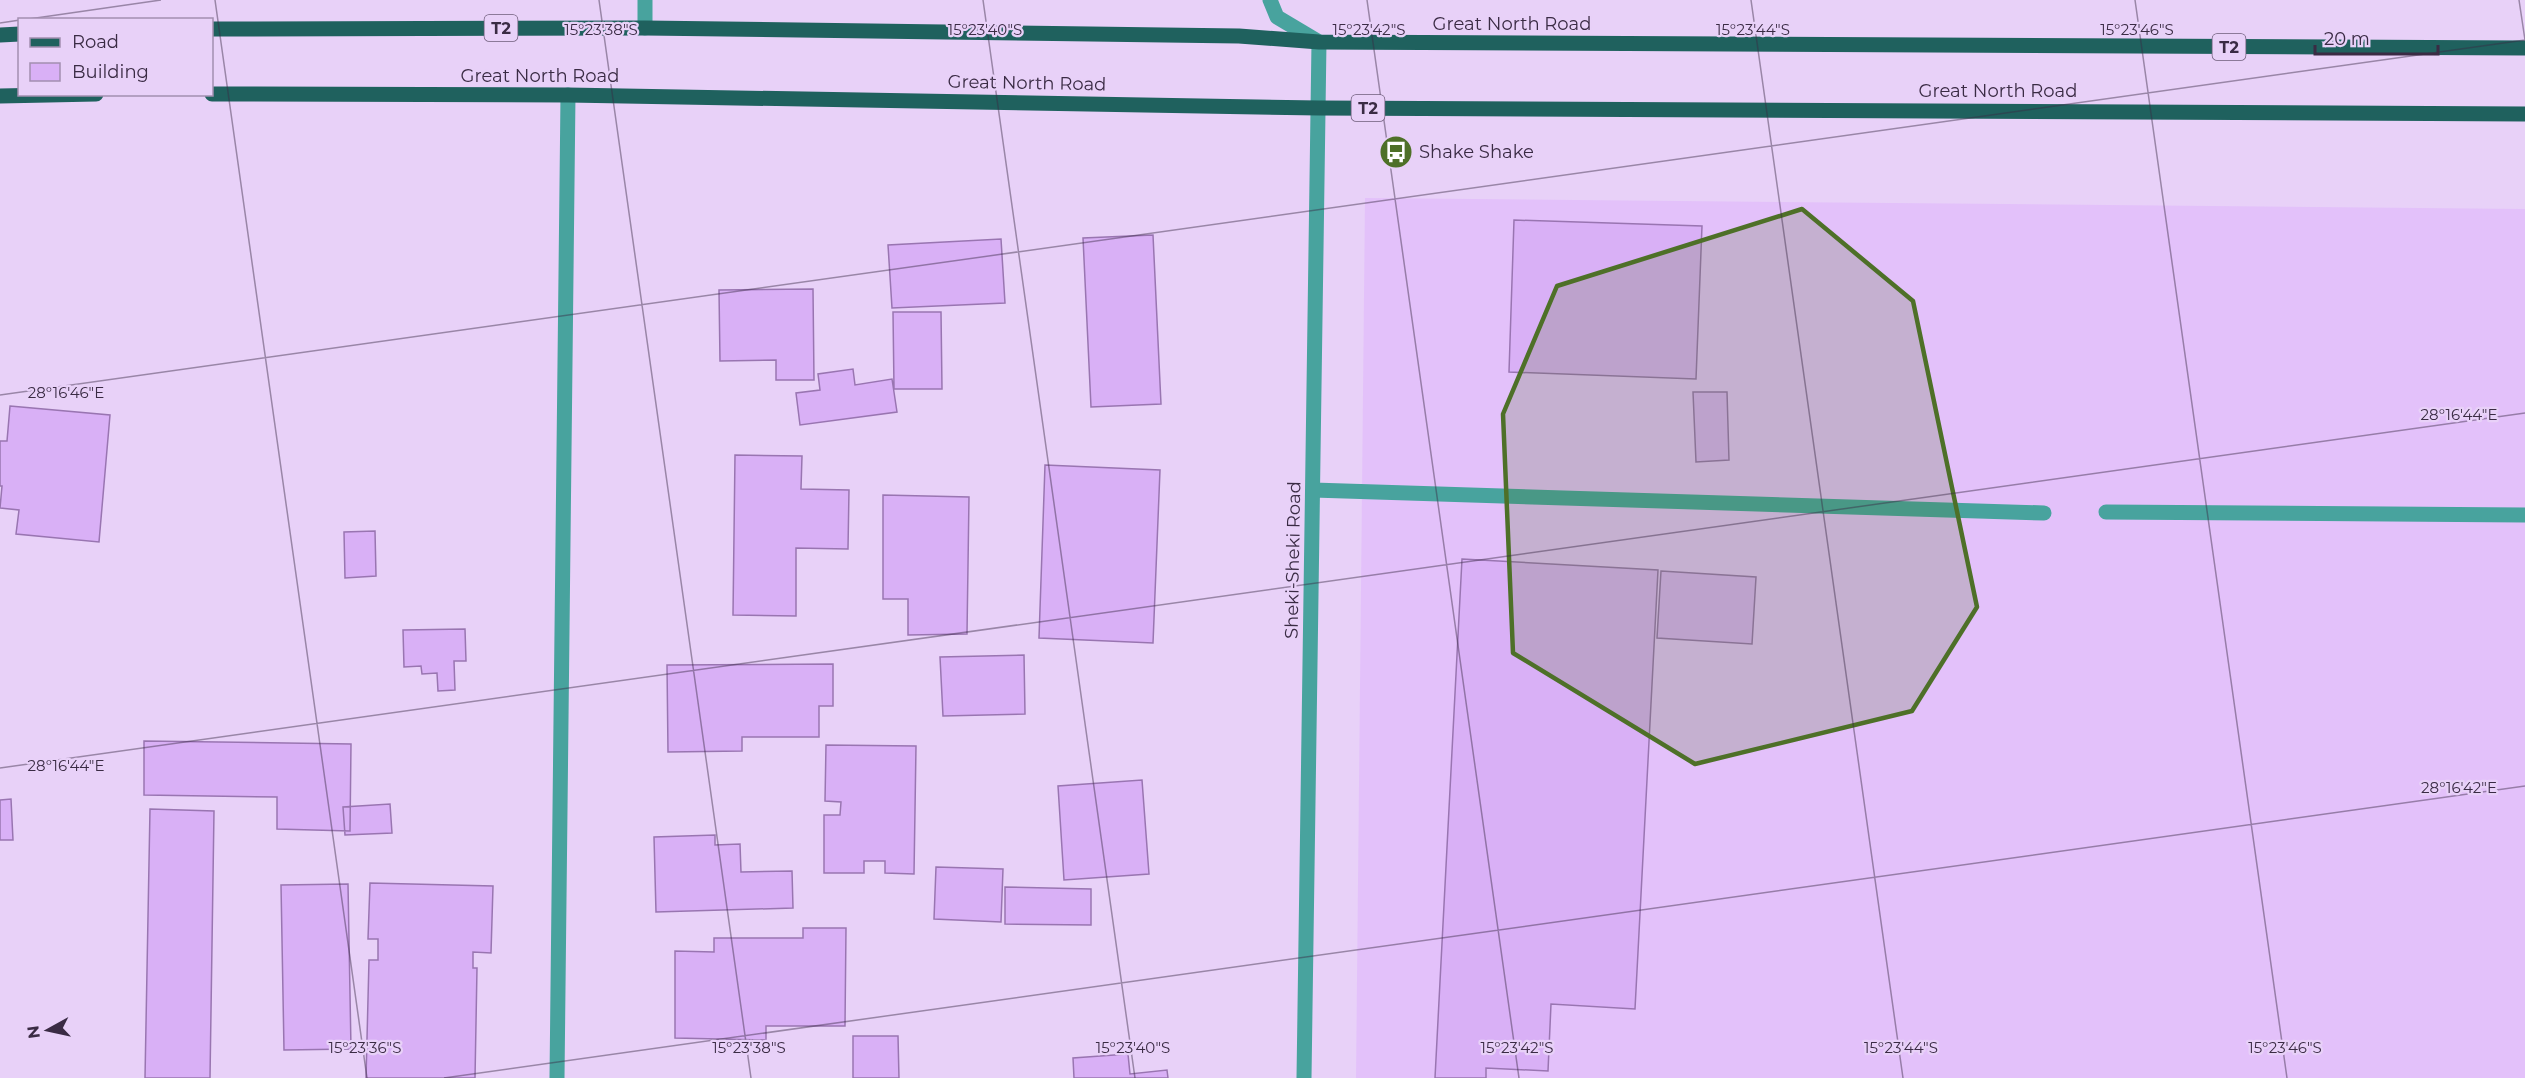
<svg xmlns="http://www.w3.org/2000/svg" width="2525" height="1078" viewBox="0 0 2525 1078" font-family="Montserrat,sans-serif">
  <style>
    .built { fill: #e3c1fa }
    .building { fill: #d9b0f6; stroke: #9975b1; stroke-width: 1.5 }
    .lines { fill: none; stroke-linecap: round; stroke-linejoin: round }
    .minor { stroke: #48a39e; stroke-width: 15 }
    .major { stroke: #1f615e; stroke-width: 15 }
    .marked { fill: #4e7028; fill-opacity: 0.2; stroke: #4e7028; stroke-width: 4.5; stroke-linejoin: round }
    .ticks { fill: none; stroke: #3a2b44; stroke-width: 1.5; stroke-opacity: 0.45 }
    .labels { text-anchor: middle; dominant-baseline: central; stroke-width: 4.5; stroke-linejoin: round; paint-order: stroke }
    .shield { fill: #e8d1f8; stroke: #6e5d7a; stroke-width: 1.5 }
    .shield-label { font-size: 16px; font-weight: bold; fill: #3a2b44 }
    .street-label { font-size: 18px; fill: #3a2b44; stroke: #e8d1f8 }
    .poi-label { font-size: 18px; fill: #3a2b44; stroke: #e8d1f8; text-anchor: start }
    .ticks-label { font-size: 15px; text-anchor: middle; fill: #3a2b44; stroke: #e8d1f8; stroke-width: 4.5; stroke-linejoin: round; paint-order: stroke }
  </style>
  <rect width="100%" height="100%" fill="#e8d1f8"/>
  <path class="built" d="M 1365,198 L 2525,209 L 2525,1078 L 1356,1078 Z"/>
  <path class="building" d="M 1514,220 L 1702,226 L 1696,379 L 1509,372 Z
    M 1153,235 L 1161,404 L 1091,407 L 1083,238 Z
    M 1001,239 L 1005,303 L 892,308 L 888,245 Z
    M 813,289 L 814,380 L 776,380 L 776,360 L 720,361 L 719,290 Z
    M 893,312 L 941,312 L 942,389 L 894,389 Z
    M 853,369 L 855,385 L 892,379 L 897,412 L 800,425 L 796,393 L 820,390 L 818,374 Z
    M 1693,392 L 1727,392 L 1729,460 L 1696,462 Z
    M 10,406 L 110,415 L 99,542 L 16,534 L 19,510 L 0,508 L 2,486 L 0,486 L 0,441 L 7,441 Z
    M 735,455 L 802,456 L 801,489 L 849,490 L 848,549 L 796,548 L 796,616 L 733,615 Z
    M 1045,465 L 1160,470 L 1153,643 L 1039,638 Z
    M 883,495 L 969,497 L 967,634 L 908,635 L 908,599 L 883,599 Z
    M 375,531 L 376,576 L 345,578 L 344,532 Z
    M 1462,559 L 1658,570 L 1635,1009 L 1551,1004 L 1548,1071 L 1486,1068 L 1486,1078 L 1435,1078 Z
    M 1661,571 L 1756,577 L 1752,644 L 1657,638 Z
    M 465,629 L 466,661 L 454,661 L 455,690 L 438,691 L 437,673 L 422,674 L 421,666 L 404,667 L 403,630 Z
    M 1024,655 L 1025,714 L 943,716 L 940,657 Z
    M 833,664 L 833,706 L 819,706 L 819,737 L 742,737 L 742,751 L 668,752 L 667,665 Z
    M 144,741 L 351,744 L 350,831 L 277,829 L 277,797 L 144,795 Z
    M 826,745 L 916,746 L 914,874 L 885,873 L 885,861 L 864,861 L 864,873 L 824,873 L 824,815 L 840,815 L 841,802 L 825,801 Z
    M 1142,780 L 1149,874 L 1064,880 L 1058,786 Z
    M 11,799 L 13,840 L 0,840 L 0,800 Z
    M 390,804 L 392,833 L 345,835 L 343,807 Z
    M 150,809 L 214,811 L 210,1078 L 145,1078 Z
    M 715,835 L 715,845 L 740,844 L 741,872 L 792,871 L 793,908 L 656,912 L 654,837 Z
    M 936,867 L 1003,869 L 1001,922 L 934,919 Z
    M 370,883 L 493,886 L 491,953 L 473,952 L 473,968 L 477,968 L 475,1078 L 366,1078 L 369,960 L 378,960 L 378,939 L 368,939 Z
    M 348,884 L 351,1049 L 284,1050 L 281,885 Z
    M 1005,887 L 1091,889 L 1091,925 L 1005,924 Z
    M 803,928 L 846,928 L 845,1026 L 766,1026 L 766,1040 L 675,1038 L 675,951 L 714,952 L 714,938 L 803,938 Z
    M 853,1036 L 898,1036 L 899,1078 L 853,1078 Z
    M 1128,1054 L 1130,1074 L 1167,1070 L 1168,1078 L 1074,1078 L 1073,1058 Z"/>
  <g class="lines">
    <path class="minor" d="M 1270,0 L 1277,17 L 1319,42 L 1304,1078
      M 645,28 L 645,0
      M 1313,490 L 2044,513
      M 2106,512 L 2525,515
      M 557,1078 L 568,95"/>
    <path class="major" d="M 212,29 L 645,28 L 1239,36 L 1319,42 L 2525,48
      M 0,35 L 20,34
      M 212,94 L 568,95 L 1319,108 L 2525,114
      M 0,96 L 96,94"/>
  </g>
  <path class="marked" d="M 1802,209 L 1913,301 L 1977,607 L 1912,711 L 1695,764 L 1513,653 L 1503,414 L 1557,286 Z"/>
  <path class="ticks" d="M 215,0 L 367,1078M 599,0 L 751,1078M 983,0 L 1135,1078M 1367,0 L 1519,1078M 1751,0 L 1903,1078M 2135,0 L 2287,1078M 2519,0 L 2525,40M 22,20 L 161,0M 0,23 L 20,20M 0,395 L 2525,40M 0,768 L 2525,413M 444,1078 L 2525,786"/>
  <defs>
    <g id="bus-disc" transform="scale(1.725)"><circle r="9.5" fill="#4e7028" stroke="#e8d1f8"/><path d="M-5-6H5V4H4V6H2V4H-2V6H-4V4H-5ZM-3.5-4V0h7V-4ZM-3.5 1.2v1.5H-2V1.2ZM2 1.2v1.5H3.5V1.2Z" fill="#fff"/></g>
  </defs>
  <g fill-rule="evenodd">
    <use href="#bus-disc" x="1396" y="152"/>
  </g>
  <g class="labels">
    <g class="shield">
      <rect x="484.5" y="15" width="33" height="26" rx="4.5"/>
      <rect x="2212.5" y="34" width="33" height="26" rx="4.5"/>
      <rect x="1351.5" y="95" width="33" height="26" rx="4.5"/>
    </g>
    <g class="shield-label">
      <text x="501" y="28">T2</text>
      <text x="2229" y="47">T2</text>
      <text x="1368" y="108">T2</text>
    </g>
    <g class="street-label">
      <text x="1512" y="24">Great North Road</text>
      <text x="540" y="76">Great North Road</text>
      <text transform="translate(1027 83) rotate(1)">Great North Road</text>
      <text x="1998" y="91">Great North Road</text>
      <text transform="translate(1293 560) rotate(-89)">Sheki-Sheki Road</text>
    </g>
    <g class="poi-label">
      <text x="1419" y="152">Shake Shake</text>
    </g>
  </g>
  <g class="ticks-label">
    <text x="601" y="35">15°23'38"S</text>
    <text x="985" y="35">15°23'40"S</text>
    <text x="1369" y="35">15°23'42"S</text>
    <text x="1753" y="35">15°23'44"S</text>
    <text x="2137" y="35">15°23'46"S</text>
    <text x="66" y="398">28°16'46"E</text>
    <text x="2459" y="420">28°16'44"E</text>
    <text x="66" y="771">28°16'44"E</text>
    <text x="2459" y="793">28°16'42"E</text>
    <text x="365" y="1053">15°23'36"S</text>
    <text x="749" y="1053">15°23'38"S</text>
    <text x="1133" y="1053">15°23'40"S</text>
    <text x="1517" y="1053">15°23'42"S</text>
    <text x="1901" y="1053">15°23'44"S</text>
    <text x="2285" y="1053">15°23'46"S</text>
  </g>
  <rect x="18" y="18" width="195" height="78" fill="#e8d1f8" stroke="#a28fb0" stroke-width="1.5"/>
  <rect x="30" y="38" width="30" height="9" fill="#1f615e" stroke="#a28fb0" stroke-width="1.5"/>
  <text x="72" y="48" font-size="18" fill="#3a2b44">Road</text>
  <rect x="30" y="63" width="30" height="18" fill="#d9b0f6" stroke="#a28fb0" stroke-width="1.5"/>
  <text x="72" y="78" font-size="18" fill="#3a2b44">Building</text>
  <g transform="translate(48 1030) rotate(262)" stroke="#e8d1f8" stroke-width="4.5" paint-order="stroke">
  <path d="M0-4.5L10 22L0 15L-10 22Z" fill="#3a2b44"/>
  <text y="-9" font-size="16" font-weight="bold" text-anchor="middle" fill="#3a2b44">N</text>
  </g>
  <path d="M2315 45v9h123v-9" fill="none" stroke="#3a2b44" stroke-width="3"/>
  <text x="2324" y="45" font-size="18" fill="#3a2b44" stroke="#e8d1f8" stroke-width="4.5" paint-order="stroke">20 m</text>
</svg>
